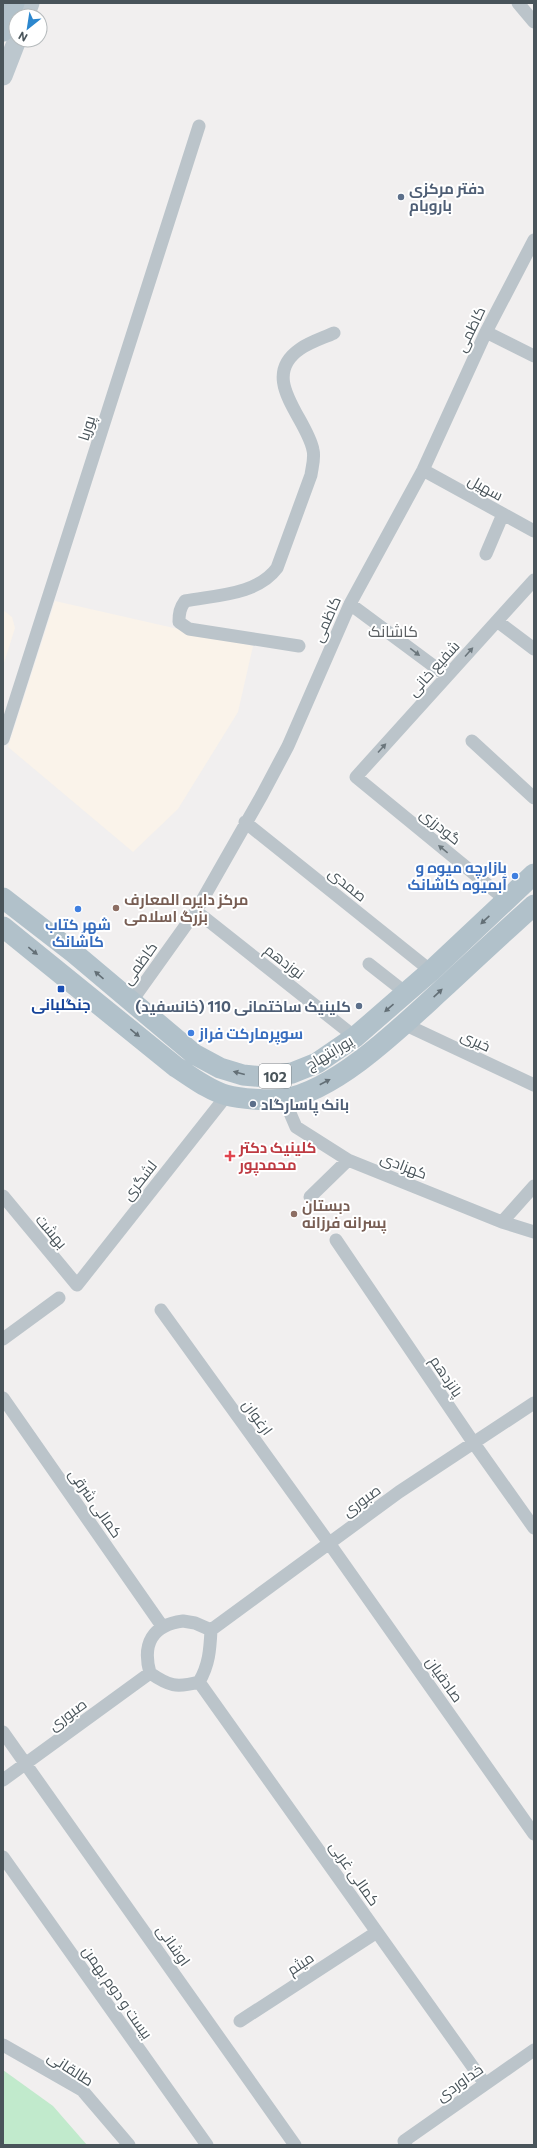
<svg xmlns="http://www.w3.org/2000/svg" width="537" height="2148" viewBox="0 0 537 2148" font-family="Commissioner,Cairo,sans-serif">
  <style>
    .commercial { fill: #faf3ea }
    .green { fill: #c1eacc }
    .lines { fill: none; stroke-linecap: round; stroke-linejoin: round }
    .minor { stroke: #bbc4ca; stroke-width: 13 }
    .secondary { stroke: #bcc7ce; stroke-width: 19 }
    .primary { stroke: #b1c1ca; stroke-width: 21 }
    .oneway { fill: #6b767c }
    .oneway2 { fill: #636f76 }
    .service-dot { fill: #5c6f8a; stroke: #fff; stroke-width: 1.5 }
    .shop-dot { fill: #3f7fe0; stroke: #fff; stroke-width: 1.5 }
    .education-dot { fill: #8d6e63; stroke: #fff; stroke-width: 1.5 }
    .transit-dot { fill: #1a4fb4; stroke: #fff; stroke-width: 1.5 }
    .health-dot { fill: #e0444e; stroke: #fff; stroke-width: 1.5 }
    .labels { text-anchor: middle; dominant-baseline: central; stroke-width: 4; stroke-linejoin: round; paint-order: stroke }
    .shield { fill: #fff; stroke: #80878c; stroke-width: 1 }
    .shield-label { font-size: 14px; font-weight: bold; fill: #49545a }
    .service-label { font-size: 15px; font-weight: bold; fill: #4e5e75; stroke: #fff; text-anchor: start }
    .street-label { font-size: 15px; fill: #49545a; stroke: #fff }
    .shop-label { font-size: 15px; font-weight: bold; fill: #366cbe; stroke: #fff; text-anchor: end }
    .education-label { font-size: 15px; font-weight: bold; fill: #785e54; stroke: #fff; text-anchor: start }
    .transit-label { font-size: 15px; font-weight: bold; fill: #164399; stroke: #fff }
    .health-label { font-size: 15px; font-weight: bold; fill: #be3a42; stroke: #fff; text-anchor: start }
    .neighbourhood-label { font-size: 16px; fill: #5c6063; stroke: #fff }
  </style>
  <rect width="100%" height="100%" fill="#f1efef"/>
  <path class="commercial" d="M 55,601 L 253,646 L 238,712 L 178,809 L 133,852 L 8,747 Z
    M 3,610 L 12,617 L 15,628 L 3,666 Z"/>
  <path class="green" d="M 3,2070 L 53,2106 L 87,2145 L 3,2145 Z"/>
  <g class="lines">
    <path class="minor" d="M 518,3 L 534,22
      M 486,332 L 534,356
      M 423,470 L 534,531
      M 486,554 L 503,514
      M 350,604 L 447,676
      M 497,621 L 534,649
      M 299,646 L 189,629 L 179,622 C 179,613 180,608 185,601 C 216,595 257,595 277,568 L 311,475 C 312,467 315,458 313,450 C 307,418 258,378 300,349 C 310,342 323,338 334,333
      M 3,739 C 69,535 133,330 199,126
      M 472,741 L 534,798
      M 245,822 L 431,971
      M 506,900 L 356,777 L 534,580
      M 196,911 L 355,1037
      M 369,964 L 406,993
      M 131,1002 L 196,911 L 262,795 L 288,746 L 350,604 L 423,470 L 486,332 L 534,240
      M 404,1024 L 534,1085
      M 284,1099 L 296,1127 L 348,1160 L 502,1222 L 534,1232
      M 3,1196 L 77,1285 L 227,1095
      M 310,1197 L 348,1160
      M 502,1222 L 534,1186
      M 336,1240 L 473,1442 L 534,1528
      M 161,1310 L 329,1543 L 534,1834
      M 3,1339 L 59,1298
      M 3,1398 L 162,1626
      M 183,1621 L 195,1623 L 211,1630 C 210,1650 209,1665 199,1682 C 176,1688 169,1686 150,1673 C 142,1644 152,1625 183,1621 Z
      M 211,1630 L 399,1492 L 534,1403
      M 199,1682 L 485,2084
      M 3,1732 L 295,2145
      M 3,1780 L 150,1673
      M 3,1857 L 207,2145
      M 240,2021 L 377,1932
      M 3,2045 L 82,2090 L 129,2145
      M 406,2145 L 404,2141 L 534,2050"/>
    <path class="secondary" d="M 25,16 L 30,3
      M 3,76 L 17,40"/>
    <path class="primary" d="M 3,31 L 14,3
      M 3,898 L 74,953 L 194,1054 L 220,1068 L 243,1075 L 265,1077 L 292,1073 L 317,1063 L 355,1037 L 431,971 L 534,874
      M 3,927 L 176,1067 C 192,1077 208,1090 226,1095 C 240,1099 270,1101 284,1099 C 339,1090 406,1022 447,985 C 476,958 505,931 534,905"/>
  </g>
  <defs><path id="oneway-solid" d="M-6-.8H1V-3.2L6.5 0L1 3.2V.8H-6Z"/></defs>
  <g class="oneway">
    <use href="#oneway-solid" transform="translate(415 652) rotate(37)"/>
    <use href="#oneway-solid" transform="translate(469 652) rotate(-48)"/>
    <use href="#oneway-solid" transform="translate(382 748) rotate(-48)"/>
    <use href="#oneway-solid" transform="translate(443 849) rotate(-141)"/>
  </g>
  <g class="oneway2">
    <use href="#oneway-solid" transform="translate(485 920) rotate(137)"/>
    <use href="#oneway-solid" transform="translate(33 951) rotate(39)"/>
    <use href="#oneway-solid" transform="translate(99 975) rotate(-139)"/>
    <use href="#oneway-solid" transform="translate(438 993) rotate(-43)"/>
    <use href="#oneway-solid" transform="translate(389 1008) rotate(139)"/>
    <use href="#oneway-solid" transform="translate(135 1033) rotate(39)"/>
    <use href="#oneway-solid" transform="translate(239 1073) rotate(-165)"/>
    <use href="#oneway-solid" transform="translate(325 1082) rotate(-28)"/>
  </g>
  <g class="service-dot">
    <circle cx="401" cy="197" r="4"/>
    <circle cx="359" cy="1006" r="4"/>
    <circle cx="253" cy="1104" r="4"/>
  </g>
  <g class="shop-dot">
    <circle cx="515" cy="876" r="4"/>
    <circle cx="78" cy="909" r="4"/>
    <circle cx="191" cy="1033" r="4"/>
  </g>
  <g class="education-dot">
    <circle cx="116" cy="908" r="4"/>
    <circle cx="294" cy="1214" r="4"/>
  </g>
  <rect class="transit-dot" x="57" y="985" width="8" height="8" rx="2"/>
  <path class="health-dot" d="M228 1150h4v4h4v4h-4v4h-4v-4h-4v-4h4z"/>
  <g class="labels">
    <rect class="shield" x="259" y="1064" width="32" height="24" rx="3"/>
    <g class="shield-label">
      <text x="275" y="1076">102</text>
    </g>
    <g class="service-label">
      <text x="409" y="188">دفتر مرکزی<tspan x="409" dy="17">باروبام</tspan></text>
      <text x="351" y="1006" text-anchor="end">کلینیک ساختمانی 110 (خانسفید)</text>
      <text x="261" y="1104">بانک پاسارگاد</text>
    </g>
    <g class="street-label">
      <text transform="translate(470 329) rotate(-64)">کاظمی</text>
      <text transform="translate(86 428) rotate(-73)">پوریا</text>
      <text transform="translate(486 487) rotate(29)">سهیل</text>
      <text transform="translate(326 619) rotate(-66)">کاظمی</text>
      <text transform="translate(433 668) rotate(-48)">شفیع خانی</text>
      <text transform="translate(441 826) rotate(39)">گودرزی</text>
      <text transform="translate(348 884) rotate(39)">صمدی</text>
      <text transform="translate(285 961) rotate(38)">نوزدهم</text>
      <text transform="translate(139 963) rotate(-54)">کاظمی</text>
      <text transform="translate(476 1040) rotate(25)">خیری</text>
      <text transform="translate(329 1052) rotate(-31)">پورابتهاج</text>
      <text transform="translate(404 1165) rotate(21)">کهزادی</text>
      <text transform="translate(139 1180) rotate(-52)">لشگری</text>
      <text transform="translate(52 1231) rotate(50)">بهشت</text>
      <text transform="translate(447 1376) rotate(56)">پانزدهم</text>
      <text transform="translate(258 1417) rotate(54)">ارغوان</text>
      <text transform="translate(361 1500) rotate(-36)">صبوری</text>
      <text transform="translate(96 1503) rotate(55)">کمالی شرقی</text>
      <text transform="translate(445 1679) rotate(55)">صادقیان</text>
      <text transform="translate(67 1714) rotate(-36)">صبوری</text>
      <text transform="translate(355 1873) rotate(55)">کمالی غربی</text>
      <text transform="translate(174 1945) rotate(55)">اوشانی</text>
      <text transform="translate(300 1963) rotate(-33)">میثم</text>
      <text transform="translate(118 1992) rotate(55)">بیست و دوم بهمن</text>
      <text transform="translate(71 2068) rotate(33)">طالقانی</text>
      <text transform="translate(459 2082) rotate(-35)">خداوردی</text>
    </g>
    <g class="shop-label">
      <text x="507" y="867">بازارچه میوه و<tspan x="507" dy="17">آبمیوه کاشانک</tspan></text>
      <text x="78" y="924" text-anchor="middle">شهر کتاب<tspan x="78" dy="17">کاشانک</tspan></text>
      <text x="199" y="1033" text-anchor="start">سوپرمارکت فراز</text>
    </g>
    <g class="education-label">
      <text x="124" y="899">مرکز دایره المعارف<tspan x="124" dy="17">بزرگ اسلامی</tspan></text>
      <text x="302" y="1205">دبستان<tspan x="302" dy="17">پسرانه فرزانه</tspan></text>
    </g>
    <g class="transit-label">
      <text x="61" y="1004">جنگلبانی</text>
    </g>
    <g class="health-label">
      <text x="239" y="1147">کلینیک دکتر<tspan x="239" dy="17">محمدپور</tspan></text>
    </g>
    <g class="neighbourhood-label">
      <text x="393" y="630">کاشانک</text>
    </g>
  </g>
  <rect width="537" height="2148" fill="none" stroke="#49545a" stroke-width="8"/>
  <g transform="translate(28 28) rotate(210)"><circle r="19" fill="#ffffff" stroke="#b6bbbd"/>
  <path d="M0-3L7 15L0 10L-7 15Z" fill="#2c87ce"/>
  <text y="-6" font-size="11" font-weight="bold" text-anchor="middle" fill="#49545a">N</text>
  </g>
</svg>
